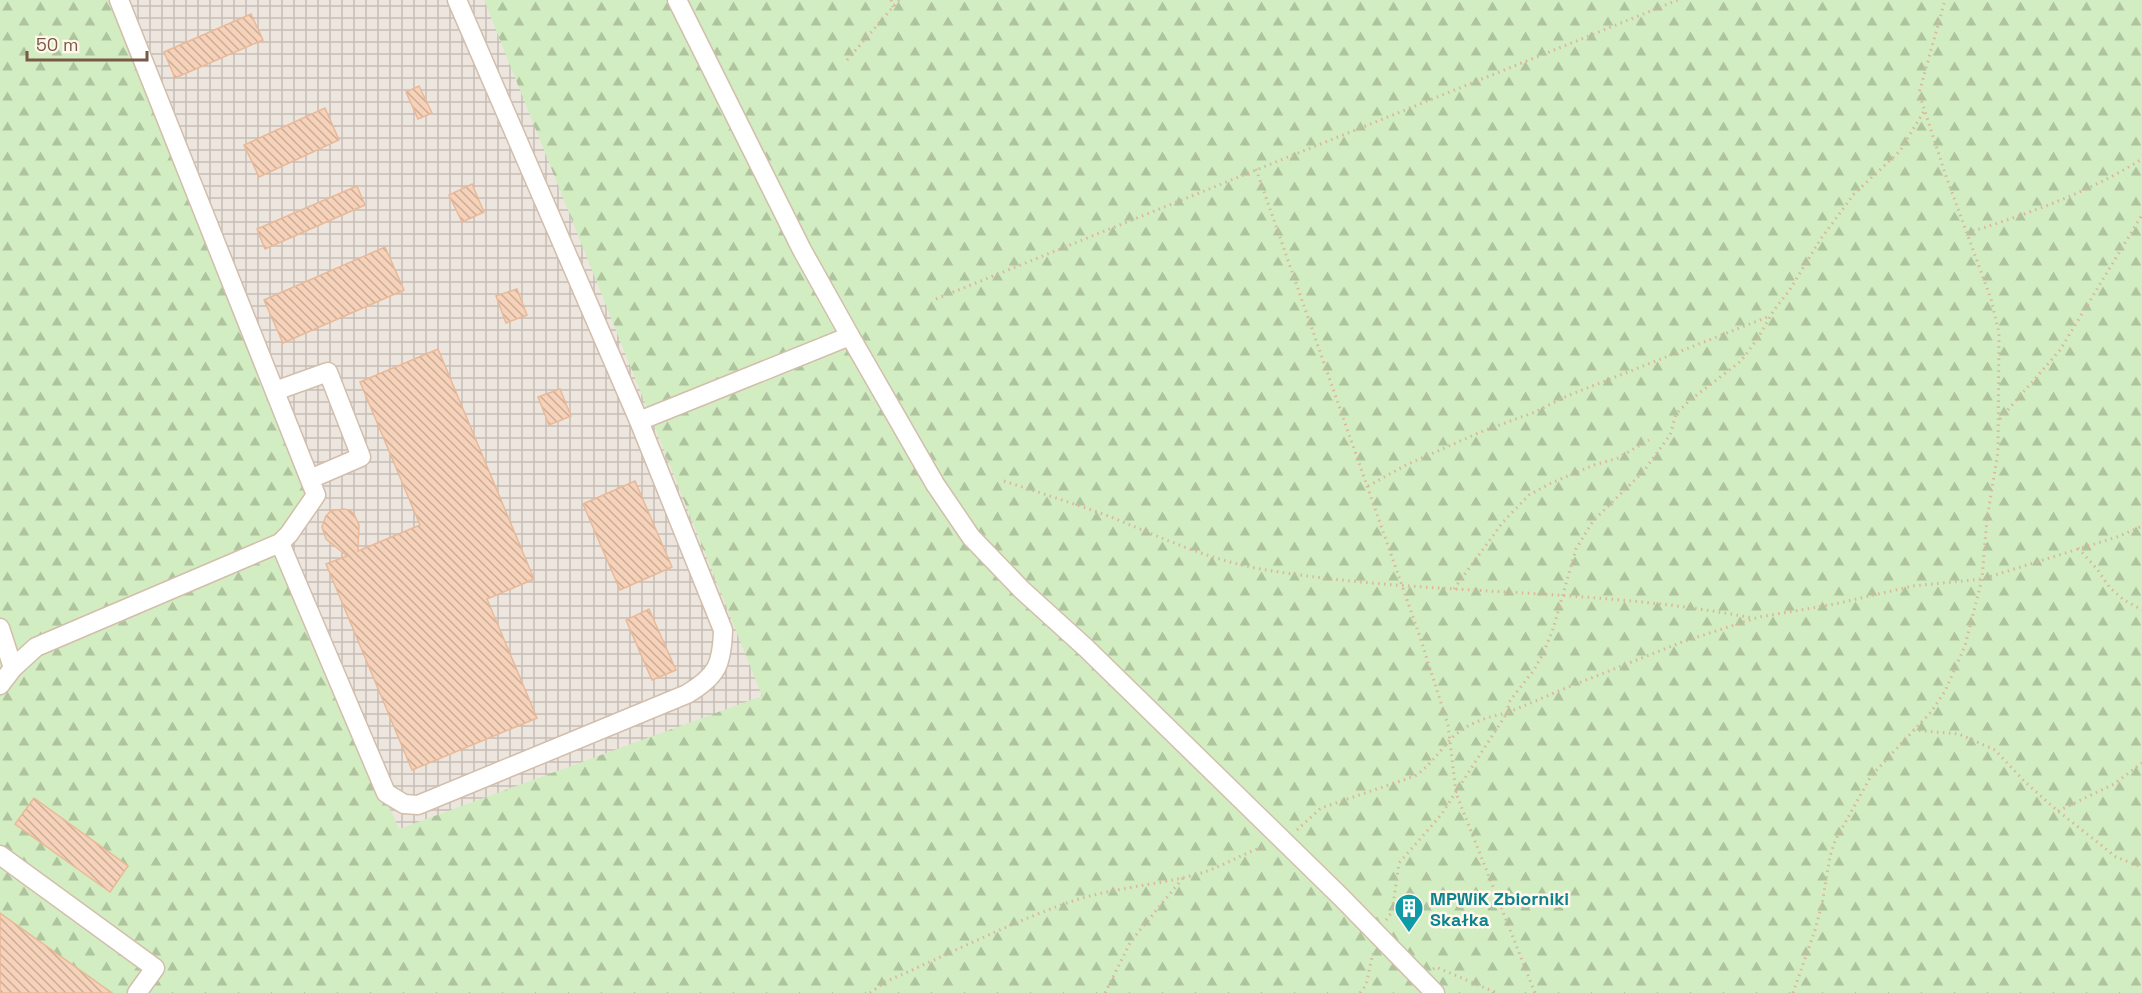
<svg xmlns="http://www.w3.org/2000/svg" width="2142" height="993" viewBox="0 0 2142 993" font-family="'Space Grotesk',sans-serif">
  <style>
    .industrial { fill: url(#industrial-grid) }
    .forest { fill: url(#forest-firs) }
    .building { fill: url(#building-back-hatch); stroke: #e9b998; stroke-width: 1.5 }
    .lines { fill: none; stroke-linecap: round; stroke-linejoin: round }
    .minor-casing { stroke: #d2beab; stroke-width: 21 }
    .path { stroke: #dab69c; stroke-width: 3; stroke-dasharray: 1.5 4.5; stroke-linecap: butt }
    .minor { stroke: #fff; stroke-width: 18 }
    .labels { text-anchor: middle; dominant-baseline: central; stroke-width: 5; stroke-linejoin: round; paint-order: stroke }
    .culture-label { font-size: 18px; font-weight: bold; fill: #0d838f; stroke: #fff8eb; text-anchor: start }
  </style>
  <defs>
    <pattern id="industrial-grid" width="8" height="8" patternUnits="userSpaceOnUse" patternTransform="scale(1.5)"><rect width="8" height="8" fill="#ede6de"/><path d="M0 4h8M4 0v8" fill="none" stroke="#c5bdb6"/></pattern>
    <pattern id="forest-firs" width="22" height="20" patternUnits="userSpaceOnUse" patternTransform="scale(1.5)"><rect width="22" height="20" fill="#d2edc1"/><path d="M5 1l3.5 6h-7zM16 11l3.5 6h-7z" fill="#afc39f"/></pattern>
    <pattern id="building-back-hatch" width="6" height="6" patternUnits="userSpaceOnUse" patternTransform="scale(1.5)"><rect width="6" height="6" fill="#f5d2b9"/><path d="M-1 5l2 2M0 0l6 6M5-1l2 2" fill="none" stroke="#cbad98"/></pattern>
  </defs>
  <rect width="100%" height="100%" fill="#fef4e4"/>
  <path class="industrial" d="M 0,0 L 790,0 L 1125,766 L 0,993 Z"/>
  <path class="forest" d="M 0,0 L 110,0 L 312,491 L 277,555 L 399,829 L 762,696 L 484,0 L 2142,0 L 2142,993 L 0,993 Z"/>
  <path class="building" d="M 251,14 L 263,40 L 175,78 L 164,52 Z
    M 419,86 L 432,113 L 418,119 L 406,92 Z
    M 325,108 L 339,140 L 259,177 L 244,145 Z
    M 472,184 L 484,212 L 462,222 L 449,195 Z
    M 357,186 L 365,205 L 265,249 L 257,229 Z
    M 385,247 L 404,290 L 283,343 L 264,300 Z
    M 517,289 L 527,315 L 506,323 L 496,296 Z
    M 438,349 L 534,579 L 487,599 L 537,718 L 412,770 L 326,564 L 347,556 L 326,539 L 322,527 L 326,516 L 331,511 L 343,509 L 349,510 L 354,514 L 359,525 L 358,551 L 420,525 L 360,382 Z
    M 560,389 L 571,416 L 549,425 L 538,397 Z
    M 635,481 L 672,567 L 620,590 L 583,504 Z
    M 649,609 L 676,670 L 652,680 L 626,620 Z
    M 34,798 L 128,866 L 110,892 L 15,824 Z
    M 0,913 L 112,993 L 0,993 Z"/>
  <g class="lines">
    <g class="minor-casing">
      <path id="minor" d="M 677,0 L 802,250 L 850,336
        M 275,391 L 328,372 L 361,457 L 310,479
        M 639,421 L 850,336 L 935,484 L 971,537 L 1022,590 L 1086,648 L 1341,897 L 1435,993
        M 280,543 L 386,793 L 404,804 L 418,805 L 687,694 C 717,676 722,665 723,630 L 639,421 L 457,0
        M 0,628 L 13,668
        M 0,685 L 13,668 L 36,647 L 280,543 L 289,534 L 316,495 L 119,0
        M 0,855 L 155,968 L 137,993"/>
    </g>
    <path class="path" d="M 891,0 L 893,7
      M 847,60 L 899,0
      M 1256,169 L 1420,637 L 1448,725 L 1456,793 L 1535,993
      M 1967,233 C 2027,214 2088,193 2142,159
      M 936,299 L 1678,0
      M 2000,419 L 2060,350 L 2142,215
      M 1004,481 C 1040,493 1076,504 1111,517 C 1160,537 1209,560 1261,569 C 1423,597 1590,586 1752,618
      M 1368,486 L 1406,465 L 1483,431 L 1535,412 L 1567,396 L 1770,316
      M 2078,548 L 2097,569 L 2110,588 L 2124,600 L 2142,610
      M 1454,589 L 1503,522 L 1529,495 L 1549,484 L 1594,465 L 1618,458 L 1649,440
      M 1913,730 L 1959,734 L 1995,750 L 2025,782 L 2053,807 L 2116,857 L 2142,867
      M 2058,811 L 2114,784 L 2142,763
      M 1297,830 L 1321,808 L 1415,776 C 1428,767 1437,755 1448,742 C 1463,725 1485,717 1507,713 L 1509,702 L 1534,670 L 1543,654 L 1553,629 L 1576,549 L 1593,521 L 1643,472 L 1670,435 L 1676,414 L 1689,401 L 1741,361 L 1758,338 L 1774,310 L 1789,291 L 1820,240 L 1854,194 L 1900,151 L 1924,111
      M 1386,920 L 1392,912 L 1399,863 L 1441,815 L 1507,713 L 1561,690 L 1682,642 L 1759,617 L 1835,604 L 1913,586 L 1982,579 L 2117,537 L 2142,526
      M 1433,969 L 1436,967 L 1497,993
      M 870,993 L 885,982 C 945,956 1003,926 1064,904 C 1107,888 1154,886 1198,874 C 1222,867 1242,854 1265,846
      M 1105,993 L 1131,941 L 1183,878
      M 1360,993 L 1366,985 L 1373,953
      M 1793,993 L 1815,930 L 1822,904 L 1830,856 L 1835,841 L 1871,776 L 1931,712 L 1945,691 L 1965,646 L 1982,579 L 1987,519 L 1998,452 L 1999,333 L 1991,299 L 1946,176 L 1919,93 L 1945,0"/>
    <use href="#minor" class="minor"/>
  </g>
  <defs>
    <g id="building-pin" transform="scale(1.5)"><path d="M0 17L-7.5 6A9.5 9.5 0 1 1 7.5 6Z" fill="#0f9aa8" stroke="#fff8eb"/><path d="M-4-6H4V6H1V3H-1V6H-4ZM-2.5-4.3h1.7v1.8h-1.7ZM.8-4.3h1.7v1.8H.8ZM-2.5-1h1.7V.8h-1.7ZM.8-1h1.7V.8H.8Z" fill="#fff"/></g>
  </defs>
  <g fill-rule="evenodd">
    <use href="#building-pin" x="1409" y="908"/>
  </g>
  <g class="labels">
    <g class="culture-label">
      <text x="1430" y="898">MPWiK Zbiorniki<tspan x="1430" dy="21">Skałka</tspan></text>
    </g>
  </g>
  <path d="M27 51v9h120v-9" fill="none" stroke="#785a47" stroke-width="3"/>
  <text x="36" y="51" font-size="18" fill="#785a47" stroke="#fff8eb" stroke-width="4.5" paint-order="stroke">50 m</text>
</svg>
